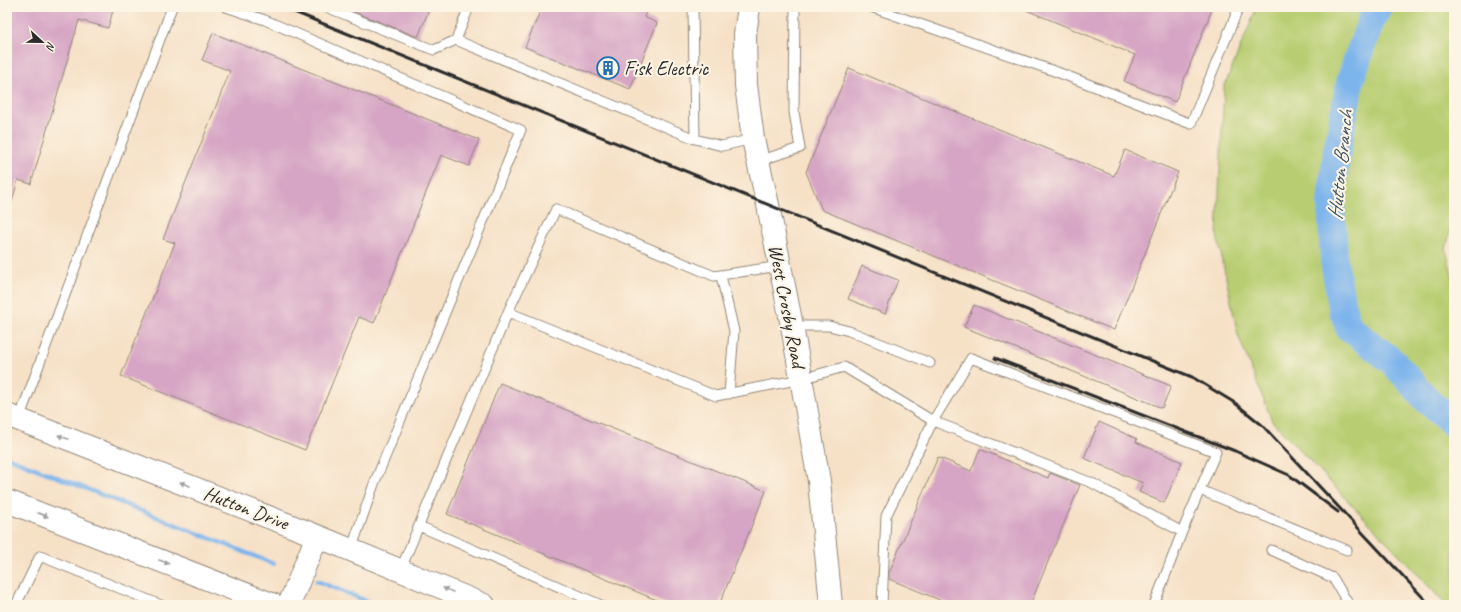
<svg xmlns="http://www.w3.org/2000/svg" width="1461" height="612" viewBox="0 0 1461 612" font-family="Caveat,sans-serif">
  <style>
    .green { fill: #b8cd71; stroke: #727c4e }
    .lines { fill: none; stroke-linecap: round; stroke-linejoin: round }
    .stream { stroke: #7cb4ec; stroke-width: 4.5 }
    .river { stroke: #7cb4ec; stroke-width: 28 }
    .building { fill: #d6a4c4 }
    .service-casing { stroke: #908679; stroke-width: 11 }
    .tertiary-casing { stroke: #908679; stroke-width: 24 }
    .service { stroke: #fff; stroke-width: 9 }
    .tertiary { stroke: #fff; stroke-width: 22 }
    .rail { stroke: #2b2b2b; stroke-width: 3 }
    .oneway { fill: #a0a0a0 }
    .labels { text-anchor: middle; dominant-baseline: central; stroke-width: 4; stroke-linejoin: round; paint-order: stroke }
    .poi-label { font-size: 20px; fill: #2b2b2b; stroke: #fcf5e5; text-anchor: start }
    .street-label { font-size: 20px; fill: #2b2b2b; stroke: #fcf5e5 }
    .water-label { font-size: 21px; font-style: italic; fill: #435465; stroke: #fcf5e5 }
  </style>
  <rect width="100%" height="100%" fill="#fcf5e5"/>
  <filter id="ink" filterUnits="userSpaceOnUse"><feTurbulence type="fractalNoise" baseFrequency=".025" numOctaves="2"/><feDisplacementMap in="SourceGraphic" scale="8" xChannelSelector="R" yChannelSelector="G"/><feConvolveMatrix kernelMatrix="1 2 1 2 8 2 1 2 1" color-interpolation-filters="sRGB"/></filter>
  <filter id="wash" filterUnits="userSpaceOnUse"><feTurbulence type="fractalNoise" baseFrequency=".012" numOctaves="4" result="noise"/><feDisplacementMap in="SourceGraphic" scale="16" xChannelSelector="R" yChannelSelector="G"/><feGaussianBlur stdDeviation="0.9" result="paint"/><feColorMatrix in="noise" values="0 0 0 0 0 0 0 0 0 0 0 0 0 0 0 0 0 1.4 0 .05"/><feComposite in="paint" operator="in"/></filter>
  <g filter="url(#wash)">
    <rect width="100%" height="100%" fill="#f6e1c7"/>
    <path class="green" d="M 1257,7 L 1454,7 L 1454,211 L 1446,250 L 1454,282 L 1454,605 L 1446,605 L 1412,568 L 1272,421 L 1238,335 L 1217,235 L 1224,87 Z"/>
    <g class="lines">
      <path class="stream" d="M 7,457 L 274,564
        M 317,581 L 376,605"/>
      <path class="river" d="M 1379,7 L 1373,16 L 1360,51 L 1350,82 L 1337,151 L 1331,203 L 1334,260 L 1342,307 L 1349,328 L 1392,361 L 1430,403 L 1454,424"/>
    </g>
    <g id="blocks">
      <path class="building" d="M 7,7 L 114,7 L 108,28 L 79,20 L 31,184 L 18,180 L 11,205 L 7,204 Z
        M 342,7 L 430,7 L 418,37 Z
        M 542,7 L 648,7 L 644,17 L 657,23 L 630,89 L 525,47 Z
        M 1019,7 L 1213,7 L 1175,102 L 1124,81 L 1135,55 Z
        M 213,33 L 479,140 L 469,166 L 441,155 L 374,323 L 359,317 L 305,450 L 121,376 L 175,243 L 163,239 L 230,71 L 202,60 Z
        M 849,68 L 1114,176 L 1125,150 L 1178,172 L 1114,330 L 822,210 L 806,172 Z
        M 862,266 L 898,280 L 885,314 L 848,299 Z
        M 974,305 L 1171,386 L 1162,408 L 964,327 Z
        M 500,383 L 766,491 L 719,605 L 669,605 L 447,514 Z
        M 1099,422 L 1137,439 L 1136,442 L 1182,462 L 1164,503 L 1139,492 L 1143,483 L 1084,458 Z
        M 980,449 L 1048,478 L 1050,473 L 1080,485 L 1030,605 L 952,605 L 889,579 L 889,573 L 938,457 L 971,471 Z"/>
    </g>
  </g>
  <g filter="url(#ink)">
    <use href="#blocks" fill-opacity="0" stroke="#908679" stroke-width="1"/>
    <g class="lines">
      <g class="service-casing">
        <path id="service" d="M 226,7 L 265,20 L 521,130 L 374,484 L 351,550
          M 326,7 L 434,50 L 456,40
          M 469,7 L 456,40 L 695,139 L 722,146 L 753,139
          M 693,7 L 695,139
          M 871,7 L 1057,72 L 1191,124 L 1239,7
          M 758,161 L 800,148 L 794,112 L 795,7
          M 721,276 L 734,331 L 729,394
          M 508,312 L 556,209 L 714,276 L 780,266
          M 792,326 L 829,326 L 849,331 L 930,363
          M 19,419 L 172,7
          M 1200,490 L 1347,550
          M 419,526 L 601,605
          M 1271,550 L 1333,578 L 1349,605
          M 400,571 L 508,312 L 716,396 L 801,379 L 844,367 L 933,421 L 971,358 L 1216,452 L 1182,532
          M 16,605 L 40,556 L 161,605
          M 882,605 L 886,516 L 933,421 L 1092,483 L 1182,532 L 1154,605"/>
      </g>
      <g class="tertiary-casing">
        <path id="tertiary" d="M 749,7 L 745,34 L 746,85 L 753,139 L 768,205 L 792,326 L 819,481 L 831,605
          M 7,415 L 317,536 L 484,605
          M 7,501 L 274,605
          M 289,605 L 317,536"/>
      </g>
      <use href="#service" class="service"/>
      <use href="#tertiary" class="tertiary"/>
      <path class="rail" d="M 282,7 L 1192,377 L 1235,403 L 1262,425 L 1430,605
        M 995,358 L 1235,451 L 1289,475 L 1338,512"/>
    </g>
    <defs><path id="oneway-solid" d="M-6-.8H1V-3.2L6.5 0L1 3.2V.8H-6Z"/></defs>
    <g class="oneway">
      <use href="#oneway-solid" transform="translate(63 437) rotate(-159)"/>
      <use href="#oneway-solid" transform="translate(185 484) rotate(-159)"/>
      <use href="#oneway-solid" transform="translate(43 515) rotate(21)"/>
      <use href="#oneway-solid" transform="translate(164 562) rotate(21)"/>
      <use href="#oneway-solid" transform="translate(448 590) rotate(-158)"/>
    </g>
  </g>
  <defs>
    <g id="building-ring" transform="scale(1.15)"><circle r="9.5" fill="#fcf5e5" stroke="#1f6fb2" stroke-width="1.5"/><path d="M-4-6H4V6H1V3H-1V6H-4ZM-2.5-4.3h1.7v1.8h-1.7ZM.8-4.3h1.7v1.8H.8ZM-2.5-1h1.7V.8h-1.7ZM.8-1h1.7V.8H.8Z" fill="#1f6fb2"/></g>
  </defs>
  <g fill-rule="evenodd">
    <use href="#building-ring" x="608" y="68"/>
  </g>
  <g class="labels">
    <g class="poi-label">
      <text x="624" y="68">Fisk Electric</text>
    </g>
    <g class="street-label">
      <text transform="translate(787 306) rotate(79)">West Crosby Road</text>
      <text transform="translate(246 508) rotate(21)">Hutton Drive</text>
    </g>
    <g class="water-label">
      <text transform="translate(1340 165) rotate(-84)">Hutton Branch</text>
    </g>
  </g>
  <rect width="1461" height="612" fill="none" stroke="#fcf5e5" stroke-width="24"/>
  <g transform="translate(42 42) rotate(112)" stroke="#fcf5e5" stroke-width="3" paint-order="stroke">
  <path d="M0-3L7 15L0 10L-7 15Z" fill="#2b2b2b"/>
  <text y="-6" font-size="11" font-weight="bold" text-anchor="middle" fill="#2b2b2b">N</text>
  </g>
</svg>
